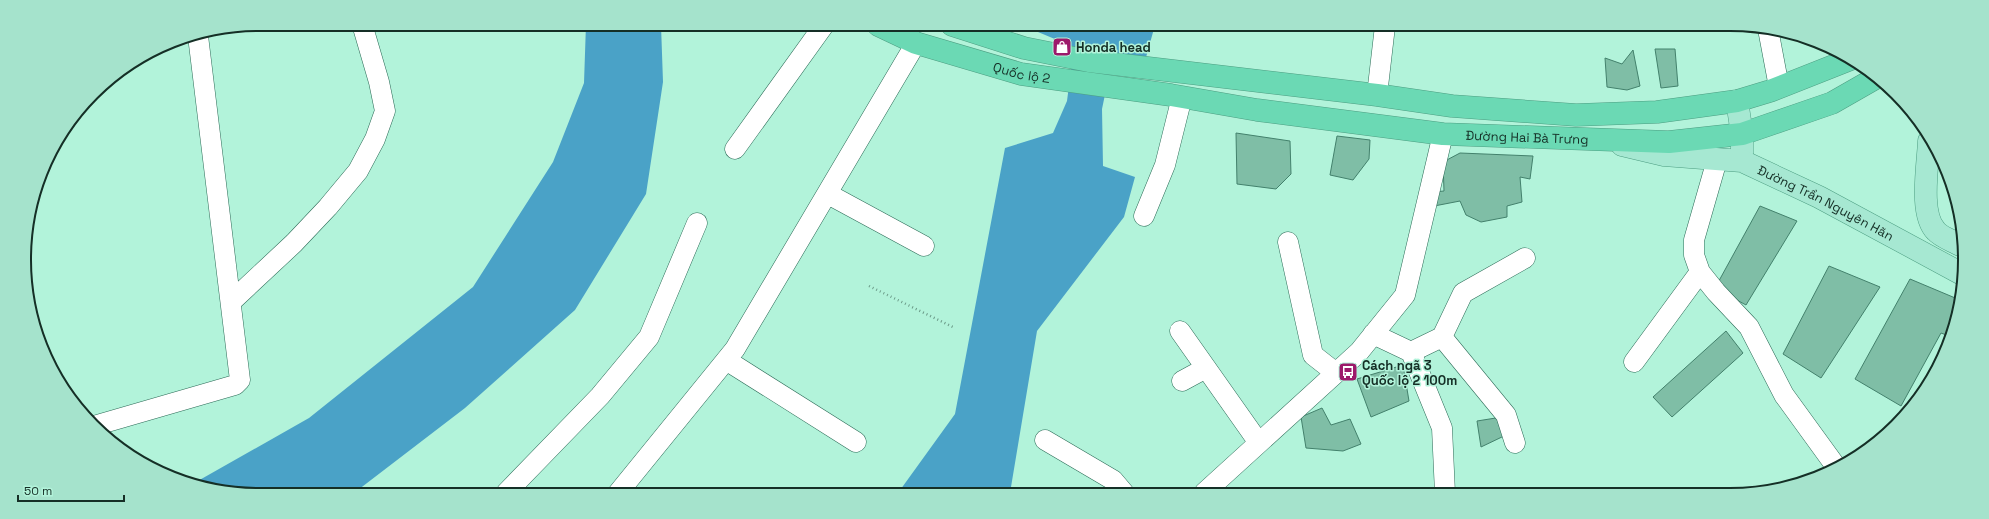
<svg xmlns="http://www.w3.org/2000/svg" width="1989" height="519" viewBox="0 0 1989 519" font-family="'Space Grotesk',sans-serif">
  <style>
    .water { fill: #4aa2c7 }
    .building { fill: #7fbea6; stroke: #43816c }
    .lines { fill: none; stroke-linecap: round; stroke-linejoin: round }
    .minor-casing { stroke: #2c6b57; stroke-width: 21 }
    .major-casing { stroke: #4d9e82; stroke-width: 23 }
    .highway-casing { stroke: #4d9e82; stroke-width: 23 }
    .path { stroke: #6b9a88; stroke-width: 2.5; stroke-dasharray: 1 3; stroke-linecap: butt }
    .minor { stroke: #fff; stroke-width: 20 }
    .major { stroke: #a6e8d2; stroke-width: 22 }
    .highway { stroke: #6bd9b4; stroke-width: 22 }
    .labels { text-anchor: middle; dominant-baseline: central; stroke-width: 3; stroke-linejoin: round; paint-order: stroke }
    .poi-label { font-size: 13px; font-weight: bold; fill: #152f26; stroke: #b2f3da; text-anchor: start }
    .street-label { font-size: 13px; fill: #152f26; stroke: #b2f3da }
    .rim { fill: none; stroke: #152f26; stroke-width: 2 }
  </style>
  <rect width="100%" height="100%" fill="#b2f3da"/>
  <path class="water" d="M 586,24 L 661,25 L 663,82 L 646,194 L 575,310 L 465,408 L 354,493 L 229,493 L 196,482 L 309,418 L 473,287 L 553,162 L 584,83 Z
    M 1041,25 L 1155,25 L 1145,61 L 1113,56 L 1102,109 L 1103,166 L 1135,177 L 1124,217 L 1037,331 L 1011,487 L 1006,493 L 898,493 L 955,414 L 1005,148 L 1053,133 L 1067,101 L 1074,47 L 1038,32 Z"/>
  <path class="building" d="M 1655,49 L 1675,49 L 1678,86 L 1661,88 Z
    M 1633,50 L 1640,86 L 1627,90 L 1607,87 L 1605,58 L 1622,64 Z
    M 1236,133 L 1290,141 L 1291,174 L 1276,189 L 1237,184 Z
    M 1337,136 L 1370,140 L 1369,159 L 1353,180 L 1330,175 Z
    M 1460,153 L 1533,156 L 1530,179 L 1520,177 L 1522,202 L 1507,206 L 1507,217 L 1481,222 L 1466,215 L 1460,201 L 1429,207 L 1433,192 L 1444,191 L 1443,162 Z
    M 1945,175 L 1957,199 L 1957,205 L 1952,203 Z
    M 1760,206 L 1797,221 L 1746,305 L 1715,288 Z
    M 1829,266 L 1880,287 L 1821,378 L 1783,354 Z
    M 1910,279 L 1960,300 L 1949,336 L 1941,333 L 1901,406 L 1855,379 Z
    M 1726,331 L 1743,353 L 1672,417 L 1653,397 Z
    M 1403,365 L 1409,401 L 1371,417 L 1357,379 Z
    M 1322,408 L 1331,425 L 1350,419 L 1361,444 L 1343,451 L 1306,448 L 1301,417 Z
    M 1502,417 L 1504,436 L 1481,447 L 1477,421 Z"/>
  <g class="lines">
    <g class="minor-casing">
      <path id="minor" d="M 1768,29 L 1779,87
        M 1377,95 L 1385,26
        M 735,149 L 824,25
        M 1717,160 L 1694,240 L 1694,255 L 1700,272 L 1716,292 L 1749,327 L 1784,395 L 1837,468
        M 828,194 L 924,246
        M 1144,216 L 1165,165 L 1182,97
        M 1288,242 L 1313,355 L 1336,373
        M 232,301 L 294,243 L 328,207 L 358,171 L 375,139 L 385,111 L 379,82 L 362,24
        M 1180,331 L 1259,443
        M 1373,334 L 1411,352 L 1442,428 L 1445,493
        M 1442,337 L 1506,415 L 1515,443
        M 1411,352 L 1442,337 L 1463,293 L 1525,258
        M 726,360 L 856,442
        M 1634,362 L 1700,272
        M 1182,381 L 1206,368
        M 97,425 L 235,385 L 240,380 L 198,36
        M 1045,440 L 1113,480 L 1124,493
        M 506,493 L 600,396 L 649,337 L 697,223
        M 618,493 L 735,349 L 916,43
        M 1204,493 L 1359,352 L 1405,295 L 1443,134"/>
    </g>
    <g class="major-casing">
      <g id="major">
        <path d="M 1737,101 L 1742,134 L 1742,153"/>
        <path d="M 1929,141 C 1928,165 1919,214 1936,231 C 1941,237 1953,241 1960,245"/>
        <path id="s1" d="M 1622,145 L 1664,155 L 1742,161 L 1819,197 L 1962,274"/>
      </g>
    </g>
    <g class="highway-casing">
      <g id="highway">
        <path id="s2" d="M 878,25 L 916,43 L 1021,74 L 1171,95 L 1257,110 L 1443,134 L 1669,142 L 1742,134 L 1832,103 L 1874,79"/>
        <path d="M 952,25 L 1024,48 L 1089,61 L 1377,95 L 1452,106 L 1576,115 L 1657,112 L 1737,101 L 1770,91 L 1851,59"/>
      </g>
    </g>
    <path class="path" d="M 869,286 L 955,328"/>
    <use href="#minor" class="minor"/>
    <use href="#major" class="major"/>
    <use href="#highway" class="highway"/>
  </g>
  <defs>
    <g id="shop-square" transform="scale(1)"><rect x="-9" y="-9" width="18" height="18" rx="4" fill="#9d196b" stroke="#b2f3da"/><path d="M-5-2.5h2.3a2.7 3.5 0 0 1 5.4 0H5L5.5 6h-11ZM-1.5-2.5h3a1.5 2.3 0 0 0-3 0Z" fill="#fff"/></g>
    <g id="bus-square" transform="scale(1)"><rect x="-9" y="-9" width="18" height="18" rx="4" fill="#9d196b" stroke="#b2f3da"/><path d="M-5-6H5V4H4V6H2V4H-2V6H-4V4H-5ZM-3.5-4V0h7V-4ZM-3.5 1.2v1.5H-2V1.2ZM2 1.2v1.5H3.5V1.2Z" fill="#fff"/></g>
  </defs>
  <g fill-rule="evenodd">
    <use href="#shop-square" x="1062" y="47"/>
    <use href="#bus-square" x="1348" y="372"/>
  </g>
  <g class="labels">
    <g class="poi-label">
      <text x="1076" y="47">Honda head</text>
      <text x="1362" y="365">Cách ngã 3<tspan x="1362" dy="15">Quốc lộ 2 100m</tspan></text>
    </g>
    <g class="street-label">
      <text stroke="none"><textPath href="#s2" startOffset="152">Quốc lộ 2</textPath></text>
      <text stroke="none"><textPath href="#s2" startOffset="662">Đường Hai Bà Trưng</textPath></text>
      <text stroke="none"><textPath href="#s1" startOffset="215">Đường Trần Nguyên Hãn</textPath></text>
    </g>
  </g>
  <path d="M0 0H1989V519H0ZM259 31H1730A228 228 0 0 1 1958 259V260A228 228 0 0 1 1730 488H259A228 228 0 0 1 31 260V259A228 228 0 0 1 259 31Z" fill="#a5e3cc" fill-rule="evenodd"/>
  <path class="rim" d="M259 31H1730A228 228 0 0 1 1958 259V260A228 228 0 0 1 1730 488H259A228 228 0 0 1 31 260V259A228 228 0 0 1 259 31Z"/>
  <path d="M18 495v6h106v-6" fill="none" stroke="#152f26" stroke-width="2"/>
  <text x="24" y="495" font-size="12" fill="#152f26" stroke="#b2f3da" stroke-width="3" paint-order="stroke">50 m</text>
</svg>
